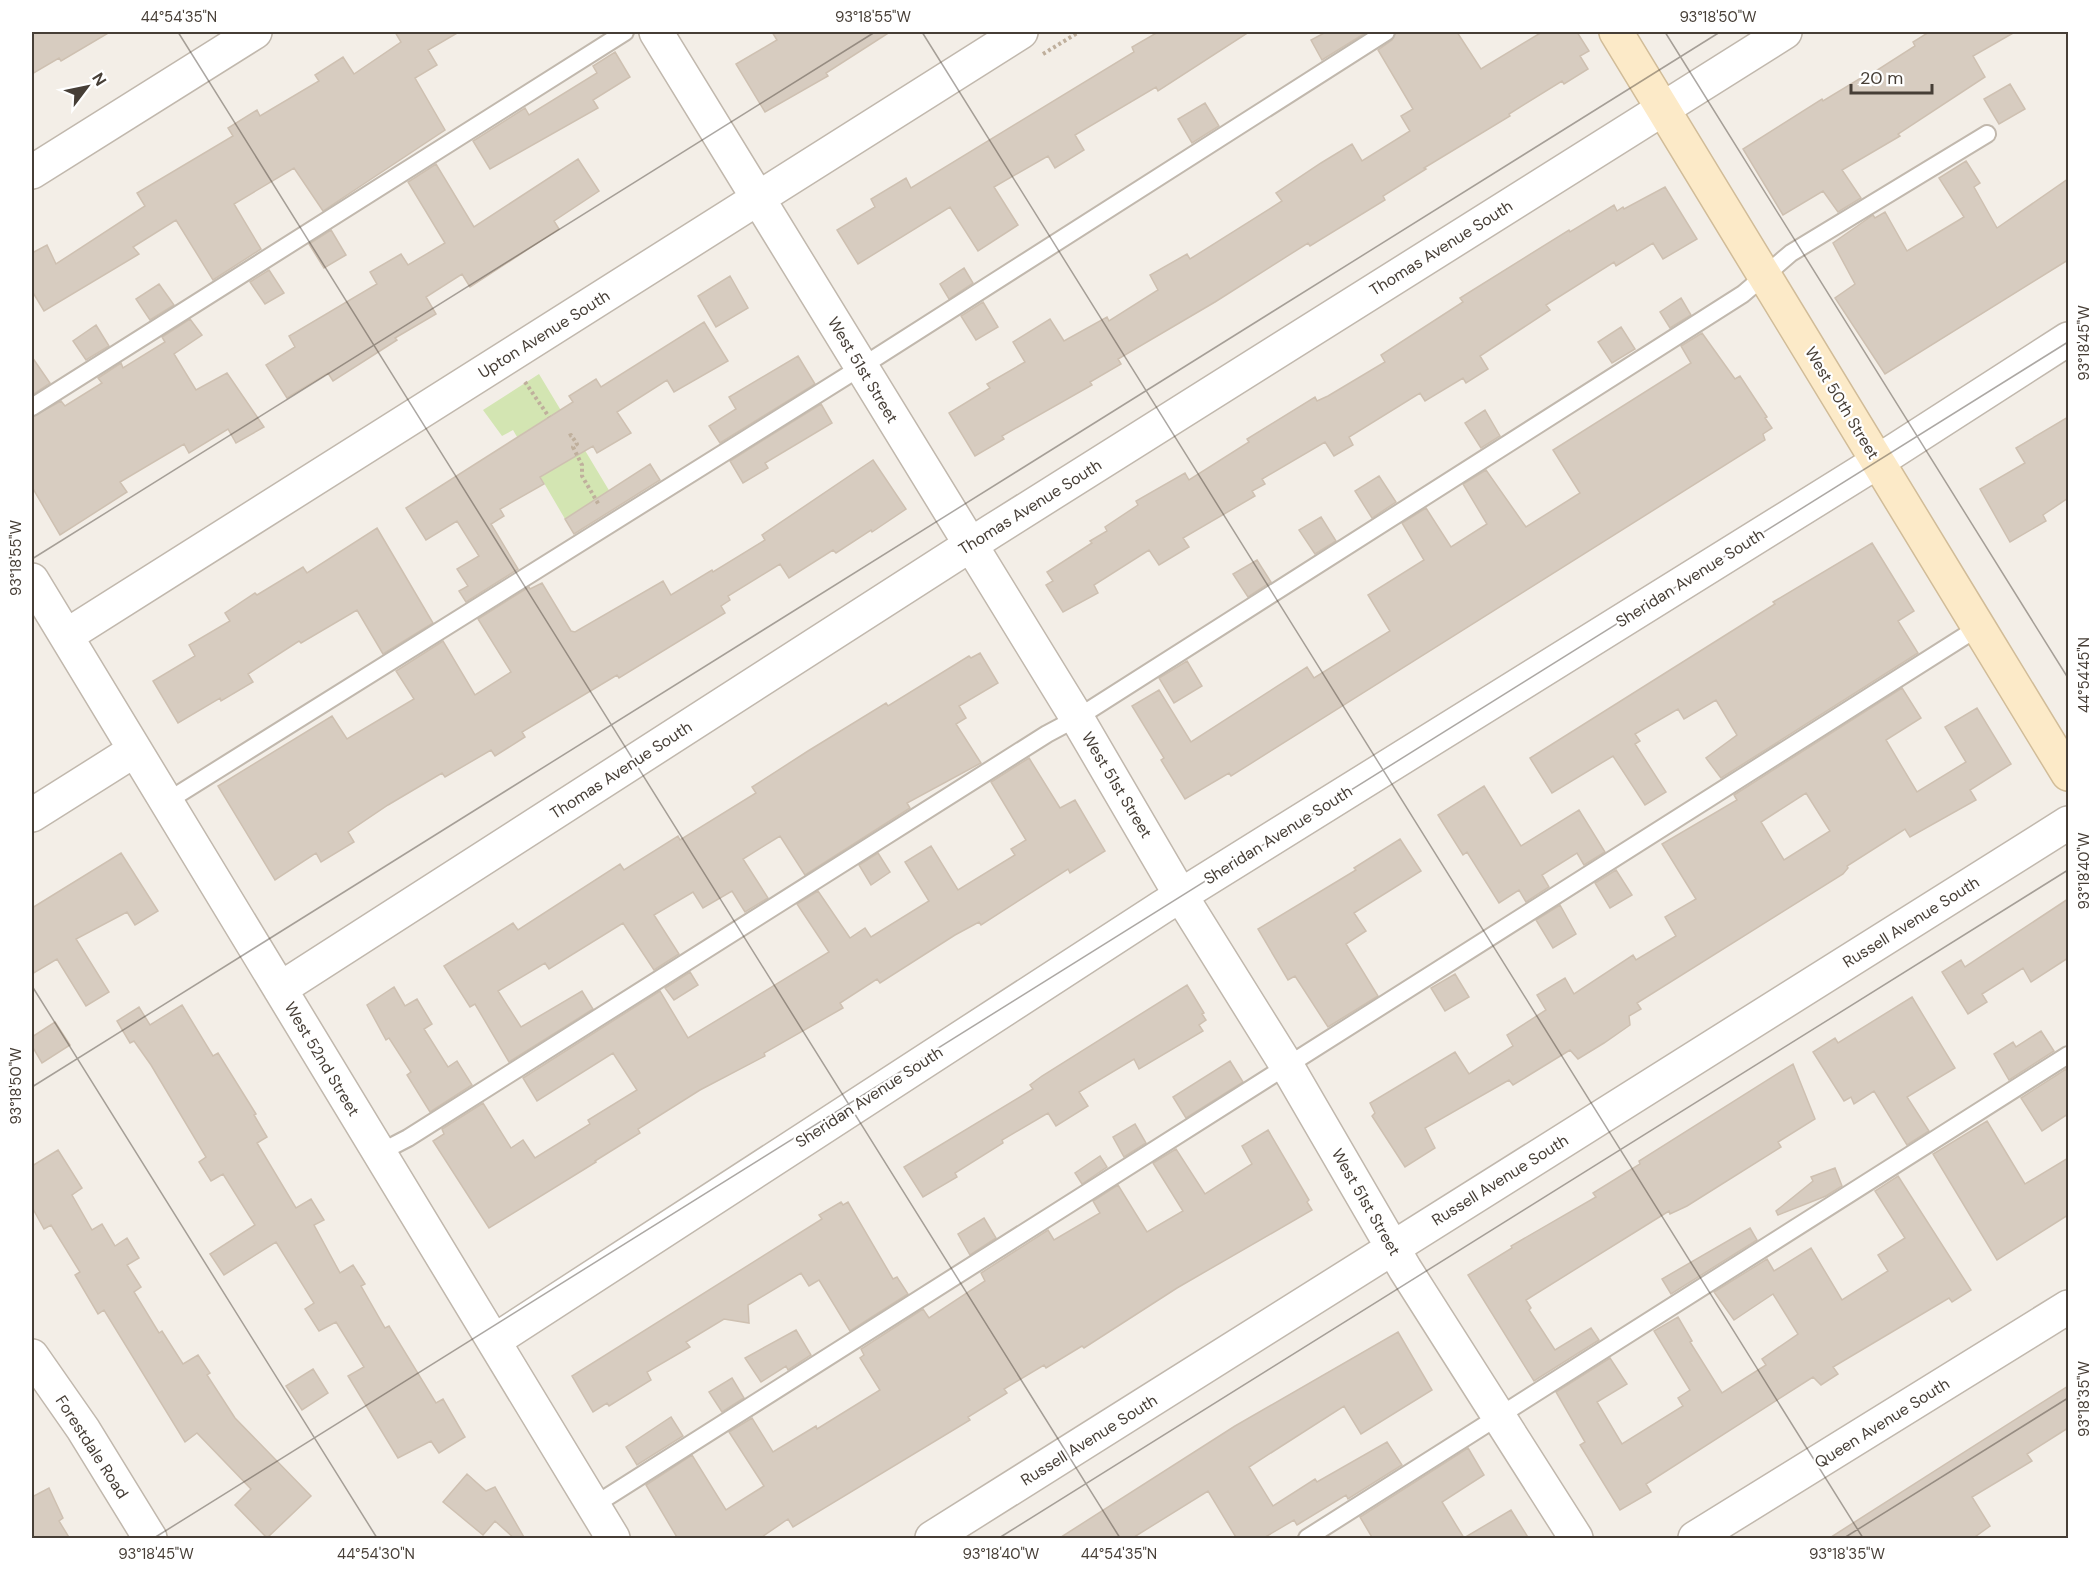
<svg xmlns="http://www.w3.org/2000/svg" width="2100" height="1570" viewBox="0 0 2100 1570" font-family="'DM Sans',sans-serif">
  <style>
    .green { fill: #d3e5b2 }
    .building { fill: #d7ccc0; stroke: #cec0b1; stroke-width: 1.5; fill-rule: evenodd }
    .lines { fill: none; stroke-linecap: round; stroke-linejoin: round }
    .lane-casing { stroke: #c1b8ad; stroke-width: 20 }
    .street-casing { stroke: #c1b8ad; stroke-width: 36 }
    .secondary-casing { stroke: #d1bc98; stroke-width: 36 }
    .path { stroke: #bfaf9c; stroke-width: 4; stroke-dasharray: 3 3; stroke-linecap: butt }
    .lane { stroke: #fff; stroke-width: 16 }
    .street { stroke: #fff; stroke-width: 33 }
    .secondary { stroke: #fceac8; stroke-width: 33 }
    .ticks { fill: none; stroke: #463e36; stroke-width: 1.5; stroke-opacity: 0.45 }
    .labels { text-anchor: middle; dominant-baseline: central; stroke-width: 4.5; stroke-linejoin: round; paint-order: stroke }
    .street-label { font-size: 16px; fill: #463e36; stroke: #fff }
    .neatline { fill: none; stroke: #463e36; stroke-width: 2 }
    .ticks-label { font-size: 15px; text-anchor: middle; fill: #463e36 }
  </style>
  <rect width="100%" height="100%" fill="#f3eee7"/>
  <path class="green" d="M 539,374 L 610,492 L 565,519 L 513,430 L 502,436 L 483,410 Z"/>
  <path class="building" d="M 32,32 L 110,32 L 61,61 L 59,58 L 32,74 Z
    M 395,32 L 459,32 L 428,50 L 437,65 L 415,78 L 445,130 L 323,211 L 294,168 L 234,204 L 261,249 L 213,280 L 176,220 L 133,247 L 139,254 L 44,311 L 32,291 L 32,253 L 47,245 L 56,264 L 145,206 L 137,193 L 233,136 L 228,128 L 257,110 L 260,116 L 319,81 L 315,75 L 343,57 L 354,74 L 401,42 Z
    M 772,32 L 890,32 L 826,73 L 828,76 L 765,112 L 736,64 L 777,40 Z
    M 1158,32 L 1249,32 L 1158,91 L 1156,87 L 1075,135 L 1084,150 L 1055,168 L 1048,156 L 994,187 L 1018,225 L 978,251 L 950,207 L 858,264 L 837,230 L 875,207 L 871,199 L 906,178 L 911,188 L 1134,52 L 1132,47 Z
    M 1326,32 L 1367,32 L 1322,60 L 1311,40 Z
    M 1396,32 L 1457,32 L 1481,69 L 1542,32 L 1577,32 L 1589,51 L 1580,56 L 1588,69 L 1564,84 L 1562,81 L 1509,114 L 1510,116 L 1424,168 L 1426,169 L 1383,196 L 1385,200 L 1310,246 L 1308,243 L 1215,302 L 1118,359 L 1121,364 L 1090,382 L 1092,385 L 1002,436 L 1004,439 L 975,456 L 949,413 L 990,388 L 987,384 L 1025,362 L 1013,342 L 1050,319 L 1064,341 L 1107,317 L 1109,321 L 1158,290 L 1150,275 L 1187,254 L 1190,259 L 1282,201 L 1276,193 L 1321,163 L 1352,144 L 1362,161 L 1410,131 L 1401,116 L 1413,109 L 1378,50 L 1392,40 Z
    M 1929,32 L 2015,32 L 1973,56 L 1985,77 L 1898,134 L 1900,136 L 1842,170 L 1861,198 L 1838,212 L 1823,191 L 1783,215 L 1743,149 L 1822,99 L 1823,101 L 1864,76 L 1865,78 L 1915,46 L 1913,42 Z
    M 615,52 L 630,77 L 593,100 L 598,108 L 490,169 L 473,141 L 525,108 L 529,115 L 597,73 L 593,66 Z
    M 2010,84 L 2025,109 L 1999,124 L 1984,99 Z
    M 1205,103 L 1219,126 L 1192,143 L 1178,119 Z
    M 578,159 L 599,191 L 554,221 L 559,229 L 470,287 L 462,274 L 426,297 L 436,314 L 395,338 L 397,340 L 333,381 L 328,373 L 287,398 L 266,365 L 295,347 L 289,336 L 377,284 L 370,272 L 401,254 L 408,265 L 445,243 L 408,182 L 436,164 L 474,227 Z
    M 1966,161 L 1980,183 L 1974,187 L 1997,228 L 2068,179 L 2068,260 L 1885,374 L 1835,298 L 1855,284 L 1833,243 L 1873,215 L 1875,218 L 1885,212 L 1907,251 L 1944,229 L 1964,217 L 1939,178 Z
    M 1665,187 L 1697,239 L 1663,259 L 1653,243 L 1616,266 L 1614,262 L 1546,305 L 1550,310 L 1480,356 L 1488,369 L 1466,383 L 1463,378 L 1425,401 L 1420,393 L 1349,437 L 1353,445 L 1334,456 L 1325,442 L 1262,479 L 1265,484 L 1252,491 L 1255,496 L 1183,538 L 1189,547 L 1159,565 L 1149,550 L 1094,585 L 1098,593 L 1063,612 L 1046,585 L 1053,581 L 1047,572 L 1092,543 L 1090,541 L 1107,531 L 1105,527 L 1138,505 L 1136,501 L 1185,473 L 1189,480 L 1249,442 L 1247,439 L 1315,397 L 1317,401 L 1328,396 L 1385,362 L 1381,355 L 1463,302 L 1460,298 L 1569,230 L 1570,232 L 1614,205 L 1617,211 L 1623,207 L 1624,209 Z
    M 331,230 L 346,255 L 324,268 L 309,244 Z
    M 964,268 L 973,283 L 949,299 L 940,284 Z
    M 269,270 L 284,293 L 265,304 L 250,282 Z
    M 730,276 L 748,308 L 716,327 L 698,296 Z
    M 159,284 L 174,305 L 150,320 L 136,299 Z
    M 1681,298 L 1691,315 L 1670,328 L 1660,312 Z
    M 983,302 L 998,327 L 976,340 L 961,316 Z
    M 190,319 L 202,335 L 174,354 L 196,390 L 227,373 L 264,427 L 236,443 L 228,429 L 189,453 L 184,444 L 120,482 L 127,492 L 60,535 L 32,487 L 32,417 L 61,401 L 65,406 L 102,383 L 98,378 L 121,363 L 123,368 L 165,342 L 162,337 Z
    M 704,322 L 728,361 L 674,392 L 667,380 L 617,412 L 631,433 L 597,453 L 593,446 L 540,477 L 544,484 L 500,509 L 504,516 L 491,524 L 518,569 L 466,602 L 459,591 L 468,586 L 457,569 L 479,556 L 457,521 L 426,540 L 406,508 L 573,402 L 569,396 L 596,379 L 601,387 Z
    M 96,325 L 109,346 L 86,360 L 73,341 Z
    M 1621,327 L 1635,349 L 1612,363 L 1598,342 Z
    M 1702,333 L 1735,379 L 1740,376 L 1767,417 L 1765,418 L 1772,428 L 1763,434 L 1765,440 L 1231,776 L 1229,773 L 1185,799 L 1161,760 L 1164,758 L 1132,706 L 1159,690 L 1191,742 L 1307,667 L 1314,678 L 1390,631 L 1368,595 L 1424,560 L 1402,523 L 1426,508 L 1451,547 L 1487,524 L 1463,484 L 1486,470 L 1526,527 L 1580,493 L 1553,450 L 1691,363 L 1681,346 Z
    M 798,356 L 815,384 L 720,443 L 709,426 L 736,409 L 729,397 Z
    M 32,357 L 50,383 L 32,395 Z
    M 821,404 L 832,423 L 765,463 L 768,468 L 743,483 L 730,461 Z
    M 1485,410 L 1500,436 L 1481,448 L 1465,423 Z
    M 2068,417 L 2068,498 L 2043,515 L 2046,521 L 2010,542 L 1980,489 L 2025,463 L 2016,448 Z
    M 873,460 L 906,509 L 872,532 L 871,530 L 836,553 L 833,550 L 789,578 L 780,564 L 728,596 L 730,600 L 721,606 L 725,613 L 619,678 L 617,675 L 522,732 L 525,737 L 495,756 L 491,750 L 445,777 L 442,773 L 388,805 L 348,832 L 354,842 L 321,862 L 316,853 L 275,880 L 218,786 L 332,716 L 347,739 L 414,699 L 396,671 L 443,641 L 475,695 L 511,672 L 478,619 L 529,587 L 530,589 L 542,583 L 571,631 L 575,632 L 663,581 L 671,595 L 712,570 L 713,572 L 765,540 L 762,535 Z
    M 650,464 L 660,480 L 574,534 L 565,519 Z
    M 1379,476 L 1396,502 L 1372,518 L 1355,491 Z
    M 1321,517 L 1336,541 L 1315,554 L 1299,530 Z
    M 377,528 L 433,623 L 383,654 L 357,610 L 301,643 L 299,641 L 248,674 L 253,682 L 221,701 L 220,698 L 178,723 L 153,681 L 195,656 L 189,645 L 230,621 L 225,613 L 255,593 L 257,595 L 303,567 L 307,573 Z
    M 1872,543 L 1914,611 L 1898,621 L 1918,653 L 1721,778 L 1706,758 L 1737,735 L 1716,700 L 1684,719 L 1678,709 L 1635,734 L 1640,741 L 1635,744 L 1666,792 L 1645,805 L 1613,756 L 1552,793 L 1530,758 L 1775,604 L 1773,602 Z
    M 1257,560 L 1271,582 L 1248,597 L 1233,574 Z
    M 980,653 L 998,683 L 959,706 L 966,718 L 956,724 L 981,763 L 907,803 L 910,808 L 805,875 L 780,836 L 743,859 L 768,898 L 745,912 L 732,891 L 703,908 L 693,892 L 654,915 L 679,954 L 654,970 L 623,923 L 549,969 L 545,963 L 498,991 L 521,1027 L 582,991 L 593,1009 L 509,1062 L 475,1004 L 470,1007 L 444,966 L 513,923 L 518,930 L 620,864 L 624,870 L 678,836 L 680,840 L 756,793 L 752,787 L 808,751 L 886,703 L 888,706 L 969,656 L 971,658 Z
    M 1187,661 L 1202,686 L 1174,703 L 1159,678 Z
    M 1902,688 L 1921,718 L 1886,740 L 1917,792 L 1966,762 L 1945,727 L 1977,708 L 2011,764 L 1970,790 L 1976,800 L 1910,837 L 1905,829 L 1847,866 L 1848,868 L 1843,874 L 1637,1003 L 1641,1009 L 1629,1016 L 1630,1025 L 1604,1043 L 1578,1059 L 1570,1050 L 1513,1085 L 1509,1080 L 1425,1128 L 1435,1148 L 1405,1167 L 1372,1116 L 1375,1113 L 1370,1103 L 1455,1052 L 1469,1074 L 1513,1046 L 1507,1035 L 1546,1010 L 1537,995 L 1565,978 L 1574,994 L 1633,955 L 1636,960 L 1676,936 L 1665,917 L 1696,899 L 1662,844 L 1737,800 L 1734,795 ZM 1806,793 L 1830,831 L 1784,860 L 1761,822 Z
    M 1029,758 L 1060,808 L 1075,800 L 1105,851 L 1070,873 L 1068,869 L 981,925 L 979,922 L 955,935 L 880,983 L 877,979 L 840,1003 L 843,1008 L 764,1053 L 765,1056 L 700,1090 L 638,1129 L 640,1133 L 595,1161 L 596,1162 L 489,1228 L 433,1141 L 444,1134 L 442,1129 L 483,1103 L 511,1148 L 523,1140 L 535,1158 L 590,1124 L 588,1120 L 637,1090 L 613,1053 L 537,1101 L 523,1078 L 660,991 L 688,1038 L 829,952 L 797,904 L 818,891 L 850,938 L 865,928 L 871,937 L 929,901 L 905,862 L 931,846 L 958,890 L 1015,855 L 1011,849 L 1026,840 L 991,782 Z
    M 1484,786 L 1521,846 L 1579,810 L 1605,852 L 1584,865 L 1577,853 L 1542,875 L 1549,887 L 1526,902 L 1519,890 L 1499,903 L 1467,852 L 1463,855 L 1438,815 Z
    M 1400,839 L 1421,871 L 1354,913 L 1366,931 L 1346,944 L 1378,996 L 1328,1027 L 1295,976 L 1288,980 L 1258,929 L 1356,870 L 1354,868 Z
    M 121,853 L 158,911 L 135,925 L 127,912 L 76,939 L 109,992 L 86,1006 L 57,959 L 32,974 L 32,908 Z
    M 878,853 L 890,872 L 871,885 L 859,865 Z
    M 1616,870 L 1632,895 L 1610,908 L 1595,883 Z
    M 2068,899 L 2068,958 L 2031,982 L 2023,968 L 1982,994 L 1987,1002 L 1968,1014 L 1942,972 L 1961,960 L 1965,967 Z
    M 1560,905 L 1576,934 L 1553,948 L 1536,920 Z
    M 690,972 L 698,985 L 674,1000 L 665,988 Z
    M 1455,974 L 1469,997 L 1445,1011 L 1431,988 Z
    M 1187,985 L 1204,1013 L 1202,1014 L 1206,1020 L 1199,1025 L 1203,1031 L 1139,1069 L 1134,1059 L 1079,1092 L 1088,1106 L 1056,1126 L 1048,1113 L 1002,1140 L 1003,1143 L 955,1173 L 957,1177 L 923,1197 L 904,1167 L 1033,1089 L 1030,1085 L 1042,1076 Z
    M 394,987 L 405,1006 L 417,999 L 432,1024 L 424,1029 L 448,1067 L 457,1061 L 472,1085 L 430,1112 L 407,1075 L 411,1072 L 389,1038 L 386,1040 L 367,1005 Z
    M 1912,997 L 1955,1068 L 1907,1097 L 1929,1131 L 1907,1145 L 1874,1091 L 1854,1104 L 1851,1097 L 1844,1101 L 1813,1052 L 1835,1038 L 1838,1043 Z
    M 182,1005 L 213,1056 L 218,1053 L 256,1114 L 254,1115 L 267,1137 L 257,1143 L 296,1208 L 311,1199 L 324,1220 L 314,1225 L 340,1273 L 353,1265 L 365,1284 L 361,1286 L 385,1328 L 389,1326 L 436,1403 L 443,1399 L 465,1437 L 439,1453 L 431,1441 L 398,1458 L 348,1376 L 364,1367 L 336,1322 L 319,1331 L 305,1309 L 314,1303 L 276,1242 L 224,1275 L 210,1254 L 255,1225 L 223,1174 L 211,1181 L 199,1162 L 206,1157 L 151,1065 L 134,1041 L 130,1043 L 117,1021 L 139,1007 L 150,1025 Z
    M 55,1022 L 70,1045 L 42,1063 L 32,1046 L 32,1037 Z
    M 2041,1031 L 2054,1051 L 2009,1080 L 1994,1054 L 2013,1042 L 2016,1047 Z
    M 1230,1061 L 1243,1082 L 1186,1118 L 1173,1097 Z
    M 1793,1064 L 1815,1119 L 1778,1142 L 1781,1147 L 1687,1206 L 1670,1214 L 1669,1211 L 1526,1300 L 1531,1308 L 1529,1310 L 1555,1350 L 1591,1328 L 1599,1340 L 1534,1381 L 1468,1275 L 1512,1248 L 1511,1246 L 1596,1197 L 1593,1193 L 1640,1164 L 1639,1161 Z
    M 2066,1069 L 2068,1073 L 2068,1114 L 2042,1131 L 2021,1098 Z
    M 1987,1121 L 2025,1184 L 2068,1158 L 2068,1215 L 1997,1260 L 1933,1154 Z
    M 1135,1124 L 1146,1143 L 1124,1157 L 1113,1137 Z
    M 1268,1130 L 1309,1200 L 1307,1202 L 1312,1210 L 1177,1288 L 1084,1348 L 1082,1346 L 1046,1368 L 1044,1365 L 1004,1389 L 1007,1393 L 968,1417 L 970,1420 L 793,1527 L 788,1519 L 759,1539 L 678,1539 L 646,1485 L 692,1455 L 726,1510 L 764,1486 L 729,1432 L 752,1418 L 773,1452 L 816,1426 L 817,1429 L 880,1390 L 860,1358 L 864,1355 L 861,1349 L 923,1309 L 929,1318 L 985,1281 L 981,1273 L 1048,1230 L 1054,1240 L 1100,1213 L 1093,1201 L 1118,1185 L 1147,1232 L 1183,1211 L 1153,1163 L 1176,1149 L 1205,1194 L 1252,1164 L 1242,1146 Z
    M 58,1150 L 82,1188 L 72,1195 L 92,1230 L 102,1224 L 115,1246 L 127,1238 L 139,1258 L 127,1265 L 141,1287 L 134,1292 L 159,1333 L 162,1331 L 183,1364 L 198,1355 L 210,1373 L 207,1375 L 235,1418 L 311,1496 L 267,1538 L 235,1505 L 251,1489 L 197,1433 L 185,1442 L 104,1310 L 98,1314 L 75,1275 L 80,1272 L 51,1225 L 44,1229 L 32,1207 L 32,1166 Z
    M 1100,1156 L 1107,1167 L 1082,1184 L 1075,1173 Z
    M 1835,1168 L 1842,1186 L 1826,1196 L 1778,1215 L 1776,1211 L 1813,1181 L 1811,1177 Z
    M 1898,1176 L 1971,1290 L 1952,1302 L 1949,1298 L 1833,1367 L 1838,1374 L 1821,1385 L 1813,1377 L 1646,1484 L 1651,1492 L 1620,1510 L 1580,1445 L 1585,1442 L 1556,1392 L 1610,1358 L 1627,1384 L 1597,1402 L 1622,1444 L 1683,1406 L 1678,1398 L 1690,1390 L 1654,1331 L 1678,1317 L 1692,1341 L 1690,1342 L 1722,1393 L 1766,1365 L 1762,1359 L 1798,1334 L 1773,1294 L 1734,1320 L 1714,1292 L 1767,1259 L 1774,1271 L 1811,1248 L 1842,1300 L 1888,1271 L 1878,1255 L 1905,1238 L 1875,1191 Z
    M 841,1202 L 843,1205 L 848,1202 L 893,1279 L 897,1277 L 908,1294 L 850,1331 L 819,1280 L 809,1286 L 801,1273 L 748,1305 L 749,1323 L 724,1319 L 686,1342 L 690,1347 L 647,1372 L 651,1380 L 609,1406 L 607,1403 L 593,1412 L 572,1376 L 822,1219 L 819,1215 Z
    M 984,1218 L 996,1238 L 970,1255 L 958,1234 Z
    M 1750,1228 L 1757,1240 L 1671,1294 L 1662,1279 Z
    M 796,1330 L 811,1355 L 788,1370 L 786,1366 L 761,1382 L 745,1358 Z
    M 1398,1332 L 1432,1390 L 1361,1434 L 1344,1406 L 1249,1467 L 1273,1506 L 1315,1479 L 1317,1482 L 1387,1442 L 1402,1465 L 1348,1499 L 1346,1495 L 1297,1525 L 1294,1520 L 1262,1539 L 1237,1539 L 1208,1491 L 1131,1539 L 1058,1539 L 1235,1426 Z
    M 313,1369 L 328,1393 L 302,1410 L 286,1386 Z
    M 732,1378 L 744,1398 L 722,1412 L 709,1392 Z
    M 2068,1386 L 2068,1428 L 2027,1454 L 2032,1461 L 1972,1497 L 1990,1526 L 1972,1539 L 1828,1539 Z
    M 671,1417 L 683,1436 L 637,1465 L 626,1447 Z
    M 1468,1448 L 1484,1475 L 1442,1502 L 1464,1538 L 1511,1510 L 1529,1539 L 1373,1539 L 1360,1517 Z
    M 467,1474 L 486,1491 L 495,1487 L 525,1539 L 515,1539 L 495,1521 L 483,1535 L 443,1502 Z
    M 49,1488 L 63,1518 L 59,1521 L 70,1539 L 32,1539 L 32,1497 Z"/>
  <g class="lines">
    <g class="lane-casing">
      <path id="lane" d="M 32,407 L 625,32
        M 166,802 L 861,367 L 1386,32
        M 379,1153 L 408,1138 L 1047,734 L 1077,718 L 1743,294 L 1791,253 L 1987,134
        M 593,1506 L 1979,627
        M 1307,1538 L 2068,1055"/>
    </g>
    <g class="street-casing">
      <path id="street" d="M 656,32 L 1077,718 L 1181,896 L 1287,1066 L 1405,1269 L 1576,1538
        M 32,172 L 255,32
        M 32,580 L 613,1538
        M 66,636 L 1021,32
        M 32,815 L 135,750
        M 280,989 L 992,531 L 1785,32
        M 494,1341 L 1162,907 L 1877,462 L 2068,339
        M 32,1356 L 83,1429 L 150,1538
        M 932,1538 L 2068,823
        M 1695,1538 L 2068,1307"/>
    </g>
    <g class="secondary-casing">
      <path id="secondary" d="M 1616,32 C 1768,279 1917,527 2068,774"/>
    </g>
    <path class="path" d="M 1043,54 L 1079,32
      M 525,382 L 549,417
      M 569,436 L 571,435 L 577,444 L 573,447 L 582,465 L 582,476 L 599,505"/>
    <use href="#lane" class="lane"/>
    <use href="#street" class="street"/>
    <use href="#secondary" class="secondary"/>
  </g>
  <path class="ticks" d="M 178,32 L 1120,1538M 922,32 L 1863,1538M 1665,32 L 2068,678M 32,559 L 875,32M 32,986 L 377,1538M 32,1087 L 1720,32M 154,1538 L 2068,342M 999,1538 L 2068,870M 1844,1538 L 2068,1398"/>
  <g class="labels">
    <g class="street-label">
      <text transform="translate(1441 248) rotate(-32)">Thomas Avenue South</text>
      <text transform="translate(544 334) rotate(-32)">Upton Avenue South</text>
      <text transform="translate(863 370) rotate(59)">West 51st Street</text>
      <text transform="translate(1842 403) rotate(59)">West 50th Street</text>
      <text transform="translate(1030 507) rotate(-32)">Thomas Avenue South</text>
      <text transform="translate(1690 578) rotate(-32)">Sheridan Avenue South</text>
      <text transform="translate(621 770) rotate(-33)">Thomas Avenue South</text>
      <text transform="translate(1117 785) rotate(59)">West 51st Street</text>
      <text transform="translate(1278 835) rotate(-32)">Sheridan Avenue South</text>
      <text transform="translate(1911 922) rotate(-32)">Russell Avenue South</text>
      <text transform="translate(322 1059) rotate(59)">West 52nd Street</text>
      <text transform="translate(869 1097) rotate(-33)">Sheridan Avenue South</text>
      <text transform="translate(1500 1180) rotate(-32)">Russell Avenue South</text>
      <text transform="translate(1366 1202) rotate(60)">West 51st Street</text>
      <text transform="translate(1882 1423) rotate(-32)">Queen Avenue South</text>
      <text transform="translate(1089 1440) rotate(-32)">Russell Avenue South</text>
      <text transform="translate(92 1447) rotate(57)">Forestdale Road</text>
    </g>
  </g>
  <rect width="2100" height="1570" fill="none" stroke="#ffffff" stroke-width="66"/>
  <g transform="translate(87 87) rotate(58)" stroke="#ffffff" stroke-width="4.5" paint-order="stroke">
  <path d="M0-4.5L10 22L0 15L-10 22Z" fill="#463e36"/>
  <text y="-9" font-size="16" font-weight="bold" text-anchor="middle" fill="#463e36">N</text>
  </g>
  <path d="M1851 84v9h81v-9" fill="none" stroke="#463e36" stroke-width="3"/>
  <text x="1860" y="84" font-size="18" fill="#463e36" stroke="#ffffff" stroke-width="4.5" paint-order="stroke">20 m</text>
  <rect x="33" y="33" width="2034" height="1504" class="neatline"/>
  <g class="ticks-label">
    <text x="179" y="22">44°54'35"N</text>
    <text x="873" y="22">93°18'55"W</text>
    <text x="1718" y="22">93°18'50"W</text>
    <text transform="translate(2084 343) rotate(-90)" y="5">93°18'45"W</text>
    <text transform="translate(16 558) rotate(-90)" y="5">93°18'55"W</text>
    <text transform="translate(2084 675) rotate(-90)" y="5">44°54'45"N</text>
    <text transform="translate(2084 871) rotate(-90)" y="5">93°18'40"W</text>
    <text transform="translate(16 1086) rotate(-90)" y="5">93°18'50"W</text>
    <text transform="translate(2084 1399) rotate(-90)" y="5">93°18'35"W</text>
    <text x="156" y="1559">93°18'45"W</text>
    <text x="376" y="1559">44°54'30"N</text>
    <text x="1001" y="1559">93°18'40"W</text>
    <text x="1119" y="1559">44°54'35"N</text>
    <text x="1847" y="1559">93°18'35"W</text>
  </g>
</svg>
